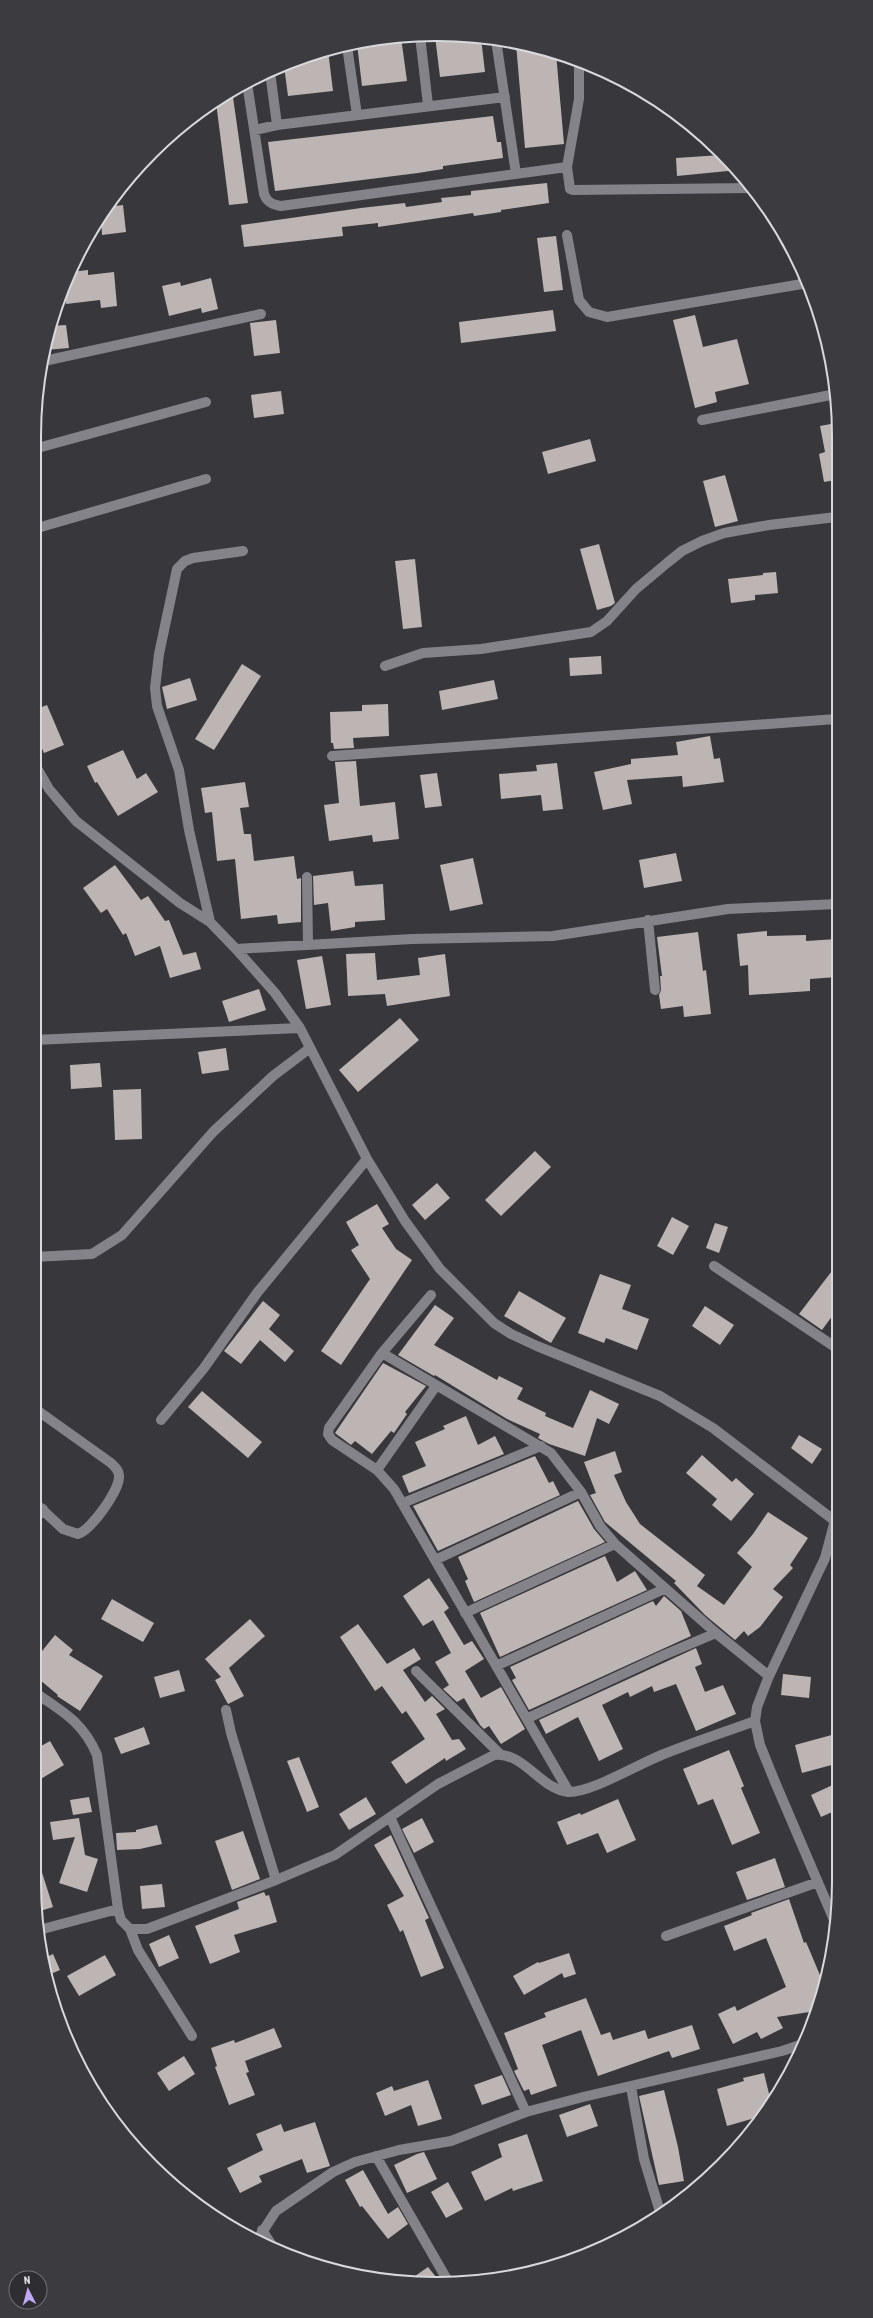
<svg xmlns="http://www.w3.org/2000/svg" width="873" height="2318" viewBox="0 0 873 2318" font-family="'Asap Condensed',sans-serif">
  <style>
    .building { fill: #bdb5b3 }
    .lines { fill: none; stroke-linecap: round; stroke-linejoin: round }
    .minor { stroke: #838389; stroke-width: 10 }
    .rim { fill: none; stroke: #d8d9dc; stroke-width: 2 }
  </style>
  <rect width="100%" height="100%" fill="#37373c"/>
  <path class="building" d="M 463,35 L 481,38 L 485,72 L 440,77 L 435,36 Z
    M 384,37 L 401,37 L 407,81 L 362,86 L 357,44 Z
    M 516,44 L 556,53 L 564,144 L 525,148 Z
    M 328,50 L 333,91 L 288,96 L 284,66 L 307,55 Z
    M 232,90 L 248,203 L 229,205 L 216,102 Z
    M 493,116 L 497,142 L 501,142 L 503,158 L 443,166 L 443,169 L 418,173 L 275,191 L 268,142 Z
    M 721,155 L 738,170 L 677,176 L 676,158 Z
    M 547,183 L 549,203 L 501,210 L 501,212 L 474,216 L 473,213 L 378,227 L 378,223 L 342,227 L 343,236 L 244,247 L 241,225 L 361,208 L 405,203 L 406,207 L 442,202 L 441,198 L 471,195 L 471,191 Z
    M 123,205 L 126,232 L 102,235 L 101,218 L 108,207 Z
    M 556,236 L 563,290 L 544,292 L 537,238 Z
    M 88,270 L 88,275 L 114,272 L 117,306 L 101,308 L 100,300 L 66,304 L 64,288 L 70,272 Z
    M 211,278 L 218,309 L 202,313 L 201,308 L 169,316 L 162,286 L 180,282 L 181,286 Z
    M 553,310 L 556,331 L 461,343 L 459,322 Z
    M 695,315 L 703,347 L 737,339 L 749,384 L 715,392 L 717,402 L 695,408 L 673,320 Z
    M 276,320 L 280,353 L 254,356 L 250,323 Z
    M 66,325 L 69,348 L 45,350 L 50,326 Z
    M 281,391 L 284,414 L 254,418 L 251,395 Z
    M 836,423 L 836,480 L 824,482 L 819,454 L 825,452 L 820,426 Z
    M 590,439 L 596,461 L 548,474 L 542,452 Z
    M 725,475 L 738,521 L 715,527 L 703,481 Z
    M 599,544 L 615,603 L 611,606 L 597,610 L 580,549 Z
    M 415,559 L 422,627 L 403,629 L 395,561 Z
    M 776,572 L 778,593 L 755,595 L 755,600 L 731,603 L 728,579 L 763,575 L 763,573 Z
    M 601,656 L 602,674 L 570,676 L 569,658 Z
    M 242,664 L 261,676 L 214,750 L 195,739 Z
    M 190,678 L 197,700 L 167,709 L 162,687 Z
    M 494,680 L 498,699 L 442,710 L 439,691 Z
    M 388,704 L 389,736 L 353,738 L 354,748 L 334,749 L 333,743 L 331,743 L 330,712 L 362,711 L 362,705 Z
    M 47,705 L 64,745 L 44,753 L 34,731 L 34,710 Z
    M 710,736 L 714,759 L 720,758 L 724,782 L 683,787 L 682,776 L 627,780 L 632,804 L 603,810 L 594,772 L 631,764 L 631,759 L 678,755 L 676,742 Z
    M 123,750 L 137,779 L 146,773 L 158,792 L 118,816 L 97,782 L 95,783 L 87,766 Z
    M 356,761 L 360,806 L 395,802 L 399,839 L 373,842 L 372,835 L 329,841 L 324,805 L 339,803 L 335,762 Z
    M 557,763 L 563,809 L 543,811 L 541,795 L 501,799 L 499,774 L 537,771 L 536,765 Z
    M 437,773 L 442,806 L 425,808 L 420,775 Z
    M 245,782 L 249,807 L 240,808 L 244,834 L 251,834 L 254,861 L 294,856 L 297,879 L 301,878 L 301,922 L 278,924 L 277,915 L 241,919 L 235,859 L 217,861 L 212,812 L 205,813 L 201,788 Z
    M 676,853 L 682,881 L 644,888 L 639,860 Z
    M 473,858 L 483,904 L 450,911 L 440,865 Z
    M 115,865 L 141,900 L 148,896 L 165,921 L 169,920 L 183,955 L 196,952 L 201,969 L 170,978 L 160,946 L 135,956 L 126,933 L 123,935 L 107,909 L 101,913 L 83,888 Z
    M 353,871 L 355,886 L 383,884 L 385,920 L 355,922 L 355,927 L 331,931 L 328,903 L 314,905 L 313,876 Z
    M 767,931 L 767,936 L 806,935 L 806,941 L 837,939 L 837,977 L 810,979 L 810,991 L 749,995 L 748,965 L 740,966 L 737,934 Z
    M 698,932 L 703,971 L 706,970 L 711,1014 L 684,1017 L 683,1006 L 661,1009 L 659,995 L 661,990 L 660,976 L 662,976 L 657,937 Z
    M 375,953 L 377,980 L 420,975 L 418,958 L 445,954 L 450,996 L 387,1006 L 385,994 L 348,996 L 346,954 Z
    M 322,956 L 331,1005 L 306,1009 L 297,960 Z
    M 259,989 L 266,1010 L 229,1022 L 222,1001 Z
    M 400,1018 L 419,1040 L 358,1092 L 339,1070 Z
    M 226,1048 L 229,1070 L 202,1074 L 198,1052 Z
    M 100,1063 L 102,1087 L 71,1089 L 70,1065 Z
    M 141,1089 L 142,1139 L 115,1140 L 113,1090 Z
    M 535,1151 L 551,1167 L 501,1216 L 485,1200 Z
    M 437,1183 L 450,1198 L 425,1220 L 412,1205 Z
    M 377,1204 L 389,1224 L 382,1228 L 396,1249 L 412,1260 L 341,1365 L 321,1351 L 370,1279 L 351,1250 L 359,1245 L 346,1222 Z
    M 672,1217 L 689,1226 L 673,1255 L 657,1246 Z
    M 715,1223 L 728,1227 L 719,1253 L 706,1248 Z
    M 838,1263 L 838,1308 L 822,1330 L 799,1314 Z
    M 600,1274 L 631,1285 L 622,1309 L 649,1319 L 637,1350 L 606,1338 L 604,1343 L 578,1333 Z
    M 519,1291 L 566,1318 L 551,1343 L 504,1316 Z
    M 263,1301 L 280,1315 L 269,1329 L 294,1351 L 285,1362 L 260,1340 L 241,1364 L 224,1351 Z
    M 435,1305 L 454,1318 L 434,1345 L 497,1380 L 499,1376 L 523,1388 L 517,1399 L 546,1413 L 545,1416 L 573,1428 L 590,1390 L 619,1404 L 609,1424 L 597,1418 L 585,1456 L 549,1444 L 538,1438 L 540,1434 L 507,1419 L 435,1375 L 434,1376 L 398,1355 Z
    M 705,1306 L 734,1325 L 720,1345 L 692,1326 Z
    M 383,1363 L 426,1386 L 405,1412 L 407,1414 L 394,1433 L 391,1431 L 372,1454 L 355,1441 L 351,1445 L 335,1433 Z
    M 202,1391 L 262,1442 L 248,1458 L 188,1407 Z
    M 466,1416 L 478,1445 L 495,1436 L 504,1454 L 409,1493 L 402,1476 L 426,1466 L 415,1442 L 445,1429 L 443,1426 Z
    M 799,1435 L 822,1449 L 812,1464 L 791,1448 Z
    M 615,1451 L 622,1472 L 614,1475 L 626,1502 L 640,1524 L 705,1575 L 697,1586 L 724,1605 L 752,1567 L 737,1553 L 753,1534 L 768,1512 L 808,1538 L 790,1565 L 793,1568 L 773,1589 L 783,1597 L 760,1627 L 748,1636 L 744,1631 L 735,1640 L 705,1615 L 674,1583 L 676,1581 L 605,1522 L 590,1495 L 596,1493 L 584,1462 Z
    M 702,1455 L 732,1482 L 736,1478 L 754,1494 L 731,1521 L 712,1505 L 717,1499 L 686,1473 Z
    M 535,1456 L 549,1483 L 553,1481 L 560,1495 L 438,1551 L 413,1506 Z
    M 578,1501 L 594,1529 L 605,1542 L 474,1602 L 465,1581 L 468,1579 L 458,1557 Z
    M 605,1556 L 617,1582 L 635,1571 L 647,1590 L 500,1657 L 480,1613 Z
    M 429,1578 L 449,1608 L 444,1612 L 464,1645 L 472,1641 L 484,1659 L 465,1671 L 481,1698 L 501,1687 L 525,1729 L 501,1744 L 489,1726 L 484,1729 L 480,1725 L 464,1698 L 457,1702 L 443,1689 L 449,1685 L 435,1662 L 451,1653 L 433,1620 L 423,1626 L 403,1596 Z
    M 664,1596 L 681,1611 L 691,1636 L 529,1710 L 512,1680 L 516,1678 L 510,1667 L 653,1601 L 656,1606 Z
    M 112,1599 L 154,1623 L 143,1642 L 101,1619 Z
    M 250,1619 L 265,1636 L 229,1668 L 244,1696 L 228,1704 L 215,1680 L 221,1677 L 205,1659 Z
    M 358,1624 L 387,1664 L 414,1648 L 421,1659 L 403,1670 L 425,1702 L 432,1696 L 445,1709 L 436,1714 L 452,1740 L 459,1739 L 466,1749 L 446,1761 L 445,1758 L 406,1784 L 391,1762 L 425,1739 L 406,1711 L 402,1714 L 382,1686 L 375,1691 L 340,1637 Z
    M 55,1635 L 73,1650 L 69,1655 L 103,1676 L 80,1711 L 57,1696 L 58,1695 L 34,1675 L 34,1661 Z
    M 696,1648 L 702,1664 L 695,1667 L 705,1692 L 723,1685 L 736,1714 L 696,1731 L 676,1684 L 654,1692 L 652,1686 L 630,1697 L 628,1692 L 602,1705 L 623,1749 L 599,1761 L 578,1717 L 546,1734 L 539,1720 Z
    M 179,1670 L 185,1691 L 160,1698 L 154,1677 Z
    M 783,1674 L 811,1677 L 809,1698 L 781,1695 Z
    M 144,1727 L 150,1744 L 121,1754 L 114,1738 Z
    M 839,1733 L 839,1763 L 802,1773 L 795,1745 Z
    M 50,1741 L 64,1765 L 34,1783 L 34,1750 Z
    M 729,1750 L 744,1786 L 741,1788 L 760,1833 L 732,1845 L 713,1799 L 698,1805 L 683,1769 Z
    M 299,1757 L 319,1807 L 307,1812 L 287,1761 Z
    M 839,1782 L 839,1809 L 821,1817 L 811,1795 Z
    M 89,1797 L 92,1812 L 73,1815 L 70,1800 Z
    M 366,1797 L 376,1814 L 349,1830 L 339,1814 Z
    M 618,1799 L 636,1840 L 607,1853 L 598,1833 L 567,1845 L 557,1822 L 580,1813 L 581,1815 Z
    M 79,1818 L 85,1855 L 98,1859 L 87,1892 L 59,1883 L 75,1837 L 53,1840 L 50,1822 Z
    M 422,1818 L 434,1842 L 414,1853 L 402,1829 Z
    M 157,1825 L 162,1844 L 140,1849 L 117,1850 L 116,1833 L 136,1832 L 136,1830 Z
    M 243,1831 L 260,1879 L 232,1890 L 215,1841 Z
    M 391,1835 L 429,1918 L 425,1920 L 444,1968 L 421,1977 L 403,1930 L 400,1932 L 387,1905 L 404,1896 L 374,1845 Z
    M 775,1858 L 785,1887 L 747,1900 L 736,1872 Z
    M 34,1860 L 38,1860 L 53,1907 L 37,1912 Z
    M 162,1884 L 165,1907 L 142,1909 L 140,1886 Z
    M 264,1892 L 266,1896 L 269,1895 L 277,1922 L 234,1935 L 240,1952 L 210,1964 L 195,1926 L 239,1909 L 237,1902 Z
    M 789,1899 L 804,1943 L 806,1942 L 825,1987 L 816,2011 L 777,2017 L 783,2028 L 761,2039 L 757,2032 L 733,2044 L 718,2014 L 735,2006 L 737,2011 L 786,1987 L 766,1938 L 734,1951 L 724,1926 L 752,1915 L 751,1913 Z
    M 169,1935 L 179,1958 L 159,1967 L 149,1944 Z
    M 569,1953 L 576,1974 L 564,1978 L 562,1973 L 524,1995 L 513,1976 L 538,1962 L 539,1963 Z
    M 53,1954 L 60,1970 L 46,1976 L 42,1959 Z
    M 105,1955 L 116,1975 L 79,1996 L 67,1976 Z
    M 586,1998 L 601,2035 L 610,2032 L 613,2040 L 645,2030 L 648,2039 L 692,2025 L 700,2049 L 672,2058 L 669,2051 L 598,2076 L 581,2030 L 542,2045 L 557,2086 L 531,2095 L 529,2089 L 524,2091 L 514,2071 L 518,2069 L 504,2033 L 546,2017 L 544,2013 Z
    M 274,2028 L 282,2047 L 245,2061 L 249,2072 L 246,2073 L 255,2095 L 229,2105 L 215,2067 L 217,2066 L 211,2048 L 234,2040 L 235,2043 Z
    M 184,2056 L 195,2074 L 169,2091 L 157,2073 Z
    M 764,2073 L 771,2102 L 762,2116 L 727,2126 L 717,2089 L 744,2081 L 743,2078 Z
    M 502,2075 L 511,2095 L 482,2105 L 474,2085 Z
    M 428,2080 L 442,2119 L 418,2126 L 411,2105 L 385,2116 L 376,2093 L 392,2086 L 394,2091 Z
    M 664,2090 L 678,2147 L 684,2181 L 659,2185 L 639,2096 Z
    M 590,2104 L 598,2126 L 567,2137 L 559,2115 Z
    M 315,2122 L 330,2166 L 307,2173 L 302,2159 L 259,2176 L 262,2182 L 240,2193 L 227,2168 L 263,2150 L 256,2134 L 281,2124 L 284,2132 Z
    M 527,2134 L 543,2181 L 513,2191 L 512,2188 L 485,2201 L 471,2172 L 502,2157 L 498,2144 Z
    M 424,2152 L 437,2179 L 407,2193 L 394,2165 L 417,2154 Z
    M 363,2170 L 388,2214 L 398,2207 L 408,2224 L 388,2239 L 362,2206 L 360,2207 L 345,2180 Z
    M 448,2182 L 463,2209 L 446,2218 L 431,2192 Z
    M 428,2267 L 440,2282 L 408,2281 Z"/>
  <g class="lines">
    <path class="minor" d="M 420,36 L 428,105
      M 496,40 L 516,174
      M 347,46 L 357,115
      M 579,61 L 579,99 L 567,167 L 570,189 L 573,190 L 752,188
      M 270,72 L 277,125
      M 247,83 L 264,194 C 267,202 272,205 281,206 L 567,167
      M 255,130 L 277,125 L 505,97
      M 567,235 L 579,300 L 589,312 L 607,317 L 808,283
      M 44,361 L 261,314
      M 702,420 L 836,394
      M 34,449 L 206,402
      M 34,529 L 206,479
      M 385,666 L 423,653 L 481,649 L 591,632 L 607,621 L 636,589 L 667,563 L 682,551 L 702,541 L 724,533 L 769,525 L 836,517
      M 332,756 L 836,719
      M 34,763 L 49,789 L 76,821 L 180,903 L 210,922 L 236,949 L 412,939 L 553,936 L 728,909 L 837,904
      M 307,877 L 308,945
      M 648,920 L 655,990
      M 210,922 L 189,830 L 179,770 L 157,706 L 155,688 L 159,654 L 177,569 L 185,561 L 193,558 L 243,551
      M 236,949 L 275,993 L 300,1028 L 367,1159 L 405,1221 L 440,1269 L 494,1323 L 511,1334 L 537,1346 L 660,1396 L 713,1428 L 835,1521
      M 34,1040 L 300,1028
      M 34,1257 L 92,1254 L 122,1235 L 213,1132 L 273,1076 L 310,1048
      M 714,1266 L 838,1349
      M 431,1295 L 382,1353 L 329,1428 L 328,1434 L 332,1440 L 377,1470 L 394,1489 L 569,1792
      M 382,1353 L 551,1453 L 581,1492 L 600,1526 L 615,1544 L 716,1633 L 769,1676
      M 34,1408 L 111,1463 C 115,1467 119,1470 119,1476 C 120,1490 91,1530 78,1534 L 63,1529 L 34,1502
      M 161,1420 L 204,1368 L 257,1293 L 367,1159
      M 377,1470 L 436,1386
      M 403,1503 L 541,1446
      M 34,1520 L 43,1509
      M 435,1560 L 581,1492
      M 465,1613 L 615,1544
      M 496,1666 L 664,1589
      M 416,1671 L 500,1754
      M 34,1692 C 62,1711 83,1722 97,1755 L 118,1909 L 121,1920 L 130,1929 L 147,1929 L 276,1880 L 335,1855 L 438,1784 L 494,1755 C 523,1751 540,1789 568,1792 C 591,1793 640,1763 664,1754 C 694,1742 725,1732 755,1721
      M 226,1710 L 231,1733 L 276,1880
      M 528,1718 L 664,1655 L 716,1633
      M 390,1817 L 526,2112
      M 834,1920 L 775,1782 L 760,1745 L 755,1721 L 757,1707 L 769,1676 L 825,1558 L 838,1509
      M 130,1929 L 138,1950 L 192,2036
      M 39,1930 L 118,1909
      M 666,1936 L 818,1882
      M 631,2087 L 644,2159 L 661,2215
      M 376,2156 L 449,2283
      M 262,2230 L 273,2247
      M 257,2240 L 276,2211 L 333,2172 L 355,2162 L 399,2150 L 451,2141 L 526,2112 L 583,2097 L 782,2051 L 803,2044"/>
  </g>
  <path d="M0 0H873V2318H0ZM436 41H437A395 395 0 0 1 832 436V1882A395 395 0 0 1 437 2277H436A395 395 0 0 1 41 1882V436A395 395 0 0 1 436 41Z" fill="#3b3b40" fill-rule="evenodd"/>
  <path class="rim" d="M436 41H437A395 395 0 0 1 832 436V1882A395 395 0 0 1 437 2277H436A395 395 0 0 1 41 1882V436A395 395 0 0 1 436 41Z"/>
  <g transform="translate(28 2290) rotate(354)"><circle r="19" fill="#2d2d32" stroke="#717276"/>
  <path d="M0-3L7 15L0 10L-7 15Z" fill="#c0a8f3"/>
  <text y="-6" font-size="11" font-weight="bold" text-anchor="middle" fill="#d8d9dc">N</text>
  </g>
</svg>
